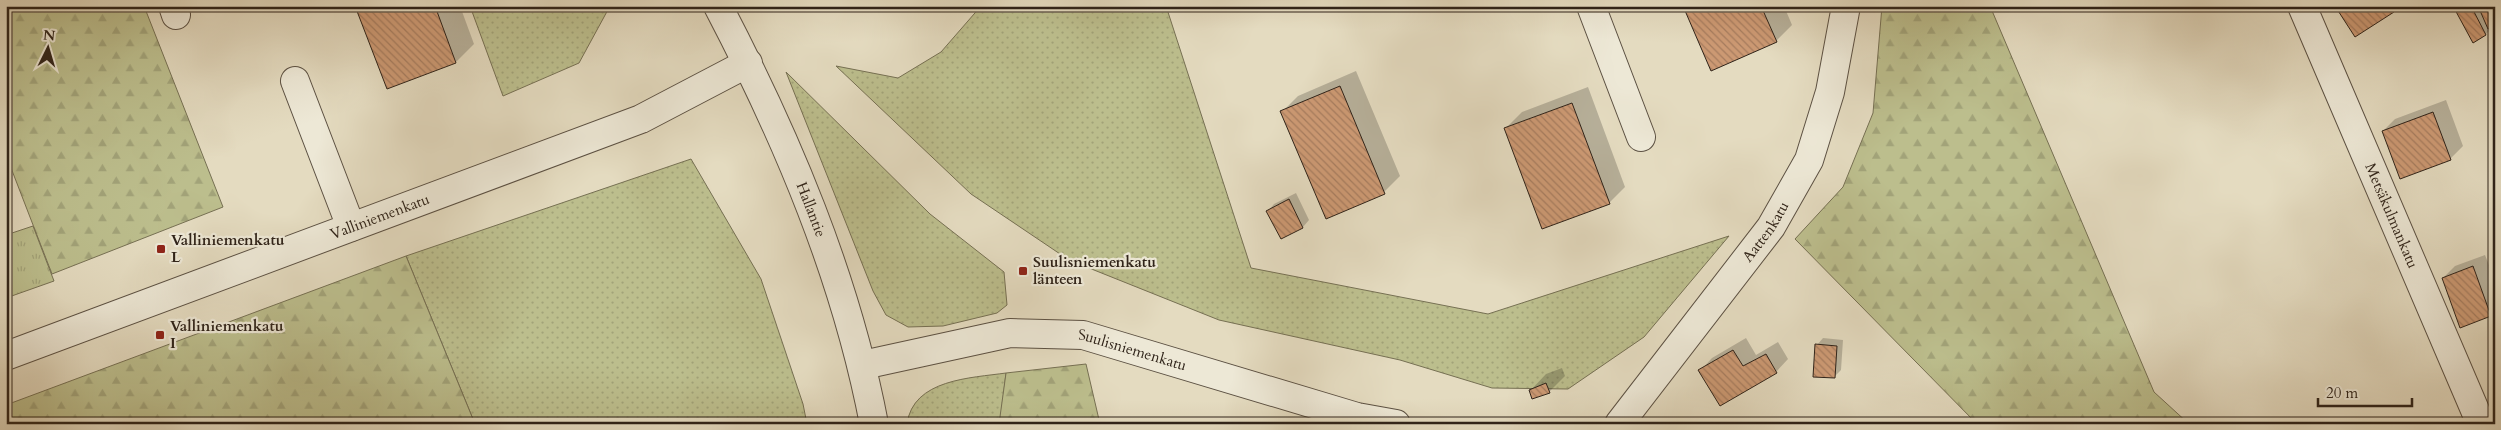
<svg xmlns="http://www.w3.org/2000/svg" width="2501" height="430" viewBox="0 0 2501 430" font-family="Cardo,serif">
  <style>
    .grass { fill: url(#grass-dots); stroke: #767053 }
    .forest { fill: url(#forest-firs); stroke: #767053 }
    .park { fill: url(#park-tufts); stroke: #767053 }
    .shadow { fill: #0003 }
    .building { fill: url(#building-back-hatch); stroke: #2f2319 }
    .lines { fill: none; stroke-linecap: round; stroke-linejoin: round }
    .minor-casing { stroke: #5c5143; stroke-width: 30 }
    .minor { stroke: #ede8d6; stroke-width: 28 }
    .poi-dot { fill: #8f2418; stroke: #ede8d6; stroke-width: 2 }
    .labels { text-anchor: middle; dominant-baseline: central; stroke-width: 4.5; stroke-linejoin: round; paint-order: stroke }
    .street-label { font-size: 15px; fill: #2f2319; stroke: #ede8d6 }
    .poi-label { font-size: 15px; font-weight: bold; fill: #2f2319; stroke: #ede8d6; text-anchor: start }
  </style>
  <defs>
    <pattern id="grass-dots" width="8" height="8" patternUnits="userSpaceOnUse" patternTransform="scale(1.25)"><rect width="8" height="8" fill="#bcbe8d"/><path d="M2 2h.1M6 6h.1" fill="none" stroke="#a2a379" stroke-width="1.8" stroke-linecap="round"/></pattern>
    <pattern id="forest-firs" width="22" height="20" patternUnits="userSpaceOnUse" patternTransform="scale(1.25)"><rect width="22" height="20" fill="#bcbe8d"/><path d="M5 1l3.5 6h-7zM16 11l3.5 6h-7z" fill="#a2a379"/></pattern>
    <pattern id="park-tufts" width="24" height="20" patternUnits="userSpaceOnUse" patternTransform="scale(1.25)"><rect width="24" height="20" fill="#bcbe8d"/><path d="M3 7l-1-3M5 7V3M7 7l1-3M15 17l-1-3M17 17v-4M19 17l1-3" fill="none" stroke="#a2a379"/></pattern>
    <pattern id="building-back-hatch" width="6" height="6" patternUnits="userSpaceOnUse" patternTransform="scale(1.25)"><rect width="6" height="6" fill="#cc9973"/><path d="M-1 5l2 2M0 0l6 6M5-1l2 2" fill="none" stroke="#a67c5e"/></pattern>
  </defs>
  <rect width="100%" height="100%" fill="#e4dbc0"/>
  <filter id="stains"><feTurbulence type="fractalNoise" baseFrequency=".004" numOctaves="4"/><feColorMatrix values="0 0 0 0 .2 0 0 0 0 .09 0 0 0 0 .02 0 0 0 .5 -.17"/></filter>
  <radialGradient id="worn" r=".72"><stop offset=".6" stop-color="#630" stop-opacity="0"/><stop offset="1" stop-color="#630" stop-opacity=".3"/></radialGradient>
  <path class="grass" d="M 470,6 L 610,6 L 579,63 L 503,96 Z
    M 981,6 L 1166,6 L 1251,268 L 1488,314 L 1729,236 L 1644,337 L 1568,389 L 1492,388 L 1400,360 L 1219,320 L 1069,260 L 971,194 L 836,66 L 898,78 L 941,52 Z
    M 786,72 L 930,214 L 1004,272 L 1007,305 L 997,313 L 943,326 L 908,327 L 886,315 L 873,291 Z
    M 691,159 L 761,279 L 803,404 L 807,424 L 475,424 L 406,256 Z
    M 1006,373 L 1000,424 L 907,424 C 913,379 971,378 1006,373 Z"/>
  <path class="forest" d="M 6,6 L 144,6 L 223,207 L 52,274 L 6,155 Z
    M 1882,6 L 1990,6 L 2154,392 L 2189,424 L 1977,424 L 1795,239 L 1843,187 L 1873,113 Z
    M 406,256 L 475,424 L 6,424 L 6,405 Z
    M 1086,364 L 1100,424 L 999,424 L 1006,373 Z"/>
  <path class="park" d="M 33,226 L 54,281 L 6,298 L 6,235 Z"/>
  <path class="shadow" d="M 357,6 L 460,6 L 474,44 L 456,62 Z
    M 1684,6 L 1784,6 L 1792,25 L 1776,41 Z
    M 2336,6 L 2398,6 L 2393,11 Z
    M 2455,6 L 2495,6 L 2495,25 L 2486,34 L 2473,41 Z
    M 1356,71 L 1400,176 L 1384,192 L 1282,112 L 1298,96 Z
    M 1588,87 L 1625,187 L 1609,203 L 1506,128 L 1522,112 Z
    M 2446,100 L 2463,146 L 2451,158 L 2400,177 L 2383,131 L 2395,119 Z
    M 1296,193 L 1309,220 L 1303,227 L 1281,237 L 1268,211 L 1274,204 Z
    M 2485,255 L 2495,280 L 2495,311 L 2491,315 L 2461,326 L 2443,278 L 2455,266 Z
    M 1746,338 L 1756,355 L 1778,342 L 1788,359 L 1776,372 L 1720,405 L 1700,371 L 1712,358 Z
    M 1823,338 L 1843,340 L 1841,370 L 1834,377 L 1817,345 Z
    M 1562,368 L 1565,376 L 1549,392 L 1530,391 L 1546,374 Z"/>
  <path class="building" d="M 355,6 L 435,6 L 456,63 L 387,89 Z
    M 1683,6 L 1761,6 L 1777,42 L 1711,71 Z
    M 2335,6 L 2390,6 L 2394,12 L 2355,37 Z
    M 2453,6 L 2471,6 L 2486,35 L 2473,43 Z
    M 2478,6 L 2494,6 L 2495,26 L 2488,29 Z
    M 1340,86 L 1385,194 L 1326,219 L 1280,111 Z
    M 1572,103 L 1610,204 L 1542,229 L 1504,128 Z
    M 2433,112 L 2451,160 L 2400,179 L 2382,131 Z
    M 1289,199 L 1303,228 L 1281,239 L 1266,211 Z
    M 2473,266 L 2491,316 L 2460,328 L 2442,278 Z
    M 1815,344 L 1837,346 L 1835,378 L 1813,377 Z
    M 1733,350 L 1743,366 L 1766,354 L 1777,373 L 1720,406 L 1698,370 Z
    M 1546,383 L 1550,393 L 1532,399 L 1529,390 Z"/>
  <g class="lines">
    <g class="minor-casing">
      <g id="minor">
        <path d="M 173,6 L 176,15"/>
        <path id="s1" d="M 718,6 C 787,138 846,277 874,424"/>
        <path d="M 1591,6 L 1641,137"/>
        <path id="s2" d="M 2302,6 L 2481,424"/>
        <path d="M 295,81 L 351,227"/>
        <path id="s3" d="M 6,356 L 641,119 L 748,63"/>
        <path id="s4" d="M 863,365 L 1010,333 L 1083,335 L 1357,417 L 1396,424"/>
        <path id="s5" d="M 1619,424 L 1771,227 L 1809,160 L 1830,92 L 1846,6"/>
      </g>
    </g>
    <use href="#minor" class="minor"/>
  </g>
  <g class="poi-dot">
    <rect x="156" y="244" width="10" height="10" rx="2.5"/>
    <rect x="1018" y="266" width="10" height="10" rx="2.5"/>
    <rect x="155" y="330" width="10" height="10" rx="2.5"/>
  </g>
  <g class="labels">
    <g class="street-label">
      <text stroke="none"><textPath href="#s1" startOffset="224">Hallantie</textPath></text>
      <text stroke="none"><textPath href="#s2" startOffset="228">Metsäkulmankatu</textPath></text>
      <text stroke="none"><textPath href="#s3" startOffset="399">Valliniemenkatu</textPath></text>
      <text stroke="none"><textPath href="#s5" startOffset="242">Aattenkatu</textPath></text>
      <text stroke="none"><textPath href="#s4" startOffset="275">Suulisniemenkatu</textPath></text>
    </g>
    <g class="poi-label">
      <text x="171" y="240">Valliniemenkatu<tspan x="171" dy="17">L</tspan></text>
      <text x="1033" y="262">Suulisniemenkatu<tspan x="1033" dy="17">länteen</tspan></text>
      <text x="170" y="326">Valliniemenkatu<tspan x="170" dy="17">I</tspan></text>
    </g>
  </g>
  <rect width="2501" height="430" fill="none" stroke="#e4dbc0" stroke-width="25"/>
  <rect x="8" y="8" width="2486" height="415" fill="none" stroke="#2f2319" stroke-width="2.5"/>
  <rect x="12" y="12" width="2476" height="405" fill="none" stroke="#2f2319"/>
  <g transform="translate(48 48) rotate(5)" stroke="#ede8d6" stroke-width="4" paint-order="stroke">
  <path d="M0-4L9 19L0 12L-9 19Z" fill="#2f2319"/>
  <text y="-8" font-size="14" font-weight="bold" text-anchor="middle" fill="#2f2319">N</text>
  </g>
  <path d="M2318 398v8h94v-8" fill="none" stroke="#2f2319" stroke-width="2.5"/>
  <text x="2326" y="398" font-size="15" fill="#2f2319" stroke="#ede8d6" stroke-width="4" paint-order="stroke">20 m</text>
  <rect width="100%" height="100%" filter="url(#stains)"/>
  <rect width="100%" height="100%" fill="url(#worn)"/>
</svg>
